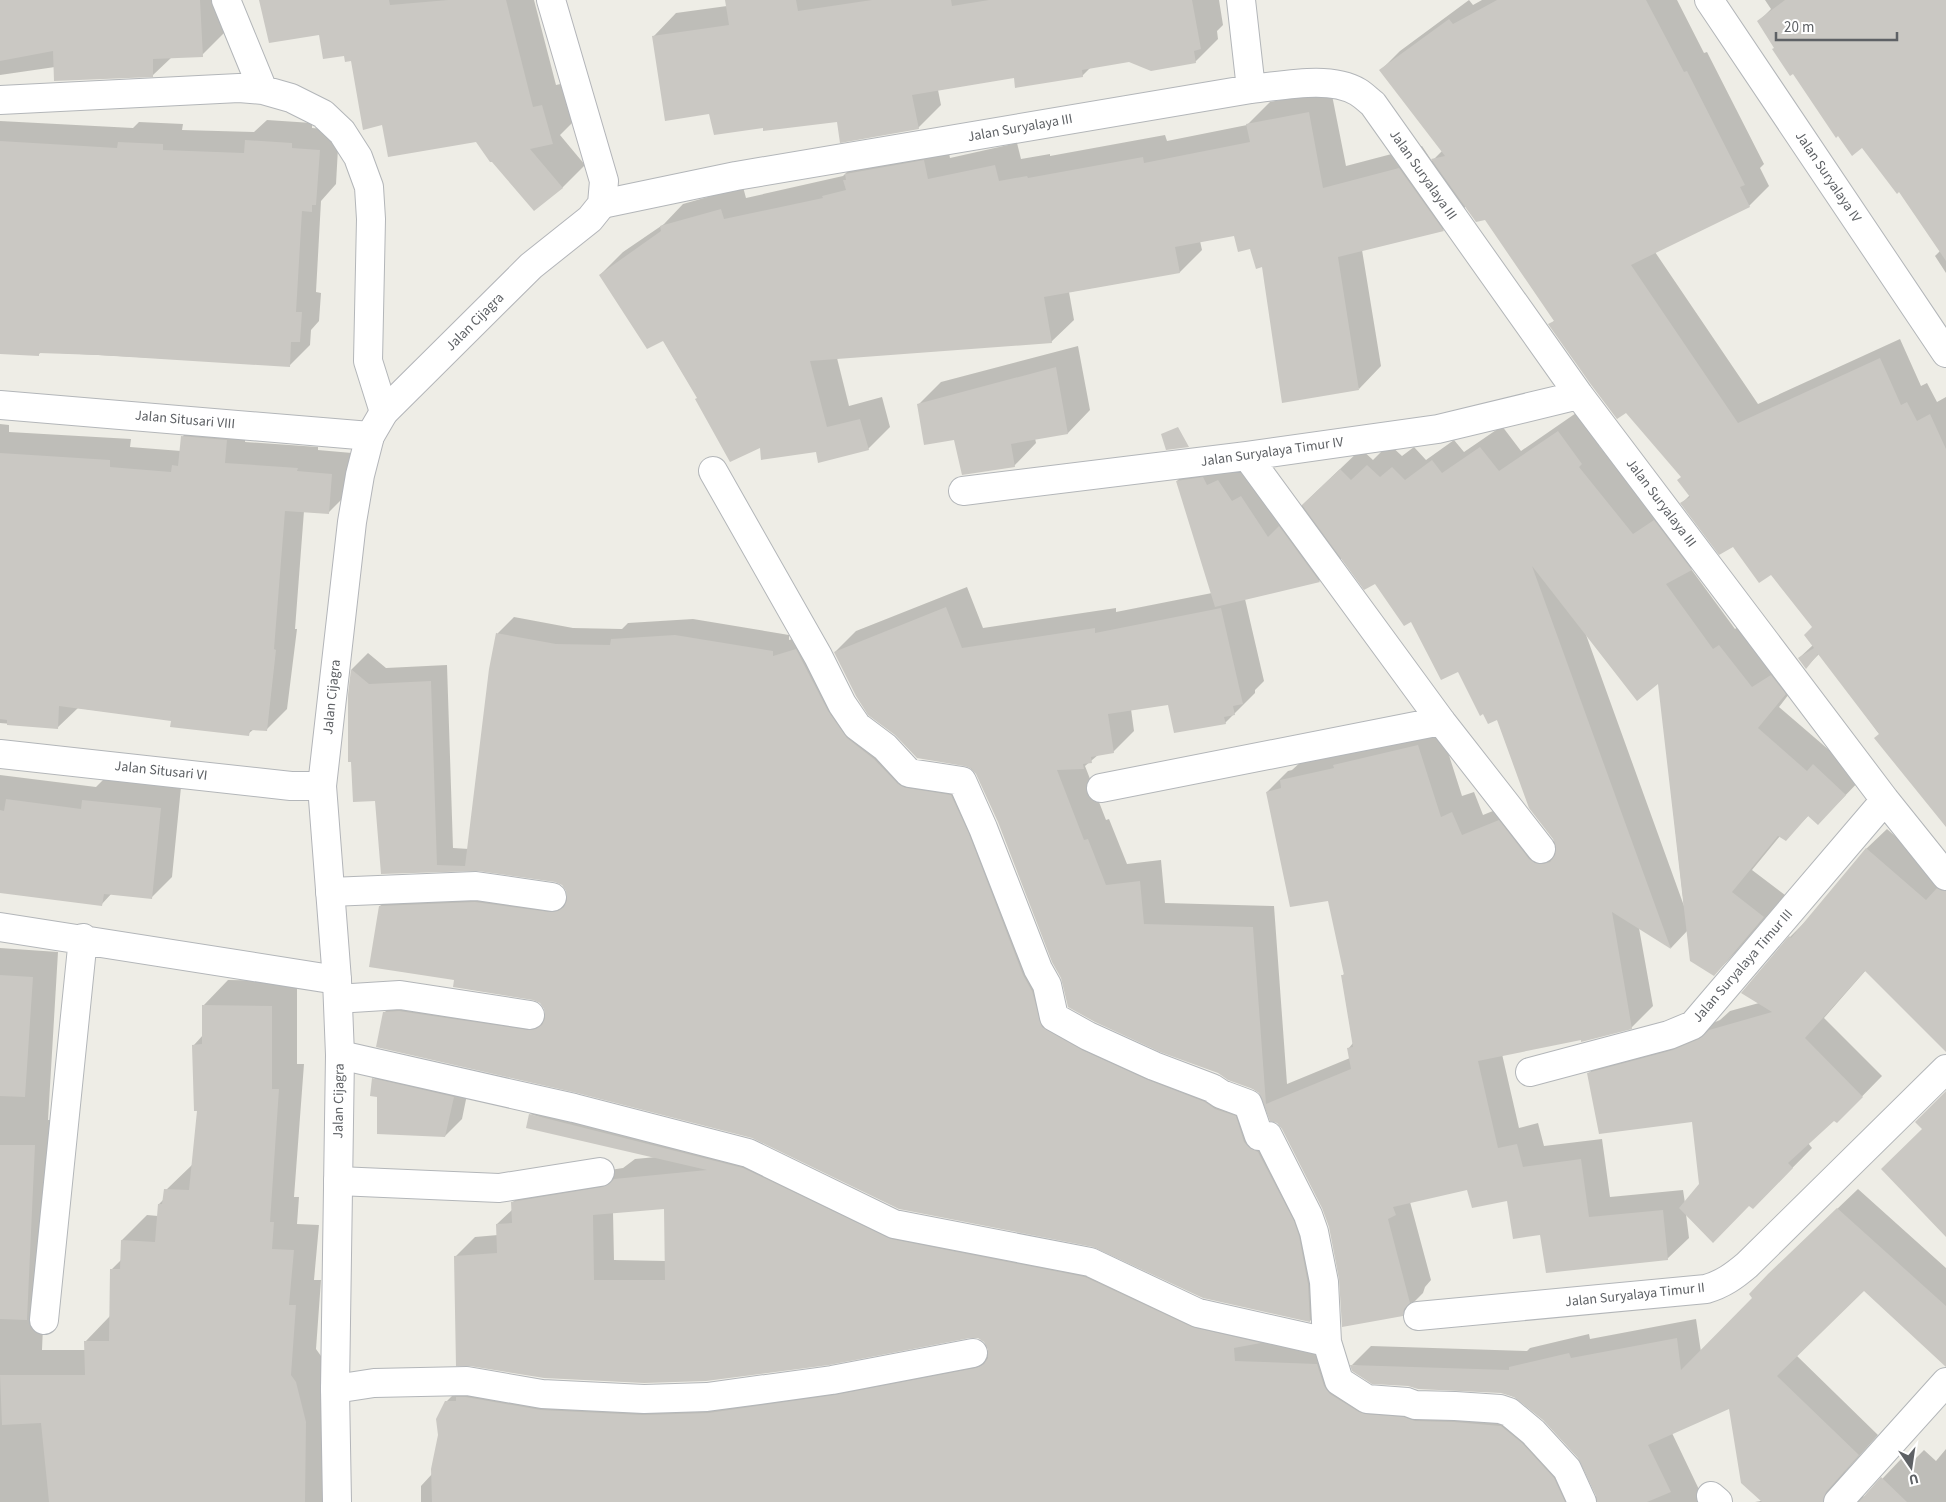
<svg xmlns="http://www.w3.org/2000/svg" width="1946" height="1502" viewBox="0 0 1946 1502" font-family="'Source Sans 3',sans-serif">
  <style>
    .shadow { fill: #0003; fill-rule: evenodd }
    .building { fill: #cac8c3; fill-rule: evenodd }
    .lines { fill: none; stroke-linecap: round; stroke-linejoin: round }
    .street-casing { stroke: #b3b6b9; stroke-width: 30 }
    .secondary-casing { stroke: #b3b5b9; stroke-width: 30 }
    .street { stroke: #fff; stroke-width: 28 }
    .secondary { stroke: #fff; stroke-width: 28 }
    .labels { text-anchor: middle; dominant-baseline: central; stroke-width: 4; stroke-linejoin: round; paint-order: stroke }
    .street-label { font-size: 14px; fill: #5e6165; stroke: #fff }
  </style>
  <rect width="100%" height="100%" fill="#eeede6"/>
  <path class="shadow" d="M 0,0 L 224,0 L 225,32 L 202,55 L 172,57 L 153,75 L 55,67 L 0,75 Z
    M 260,0 L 534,0 L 556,85 L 565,83 L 575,120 L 560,135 L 585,165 L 562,188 L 476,141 L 383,124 L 352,59 L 320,33 Z
    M 726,0 L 1219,0 L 1223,25 L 1217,31 L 1218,39 L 1195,62 L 1129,61 L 1091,67 L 1082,76 L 1015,77 L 938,90 L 941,105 L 918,128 L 838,120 L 764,127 L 653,37 L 676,13 L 727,6 Z
    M 1469,0 L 1473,5 L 1482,0 L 1677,0 L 1704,53 L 1707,52 L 1764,164 L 1760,168 L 1769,186 L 1749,206 L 1655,252 L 1758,404 L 1900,339 L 1921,386 L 1927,383 L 1937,402 L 1946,397 L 1946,825 L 1820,653 L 1806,667 L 1799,658 L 1813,645 L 1813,627 L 1771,573 L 1682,503 L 1690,495 L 1682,476 L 1550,325 L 1555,320 L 1486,219 L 1466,206 L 1443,230 L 1362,250 L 1381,366 L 1359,389 L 1263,266 L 1251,248 L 1235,235 L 1200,241 L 1202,250 L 1180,272 L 1069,292 L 1074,320 L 1051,342 L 837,358 L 849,406 L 882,397 L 890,427 L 868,449 L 817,451 L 761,447 L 698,398 L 663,340 L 600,275 L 623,252 L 664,224 L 683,204 L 743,187 L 746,198 L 843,176 L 868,151 L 946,138 L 950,158 L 1017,143 L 1021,159 L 1050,154 L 1050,156 L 1165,135 L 1167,141 L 1247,125 L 1270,102 L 1331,90 L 1346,166 L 1422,146 L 1432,161 L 1443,150 L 1381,70 L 1400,51 Z
    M 1765,0 L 1946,0 L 1946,273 L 1935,256 L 1940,251 L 1900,191 L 1776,47 L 1759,21 L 1771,9 Z
    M 267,120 L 312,123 L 312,128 L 339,130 L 336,184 L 321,201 L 316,292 L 321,293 L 319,321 L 311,330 L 310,345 L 290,365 L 41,352 L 38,355 L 0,353 L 0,121 L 133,128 L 139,122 L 183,124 L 182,130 L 254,132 Z
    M 1078,346 L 1090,410 L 1068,433 L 1035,438 L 1036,443 L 1014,466 L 955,439 L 919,404 L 941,382 Z
    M 1579,411 L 1603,442 L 1599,446 L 1654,514 L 1676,500 L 1712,548 L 1691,569 L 1735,629 L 1741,625 L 1774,667 L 1793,655 L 1806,672 L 1779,707 L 1829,750 L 1835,744 L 1866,774 L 1839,802 L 1809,815 L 1785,839 L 1780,836 L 1752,870 L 1785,895 L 1735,953 L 1714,975 L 1688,930 L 1671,948 L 1639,928 L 1653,1006 L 1631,1028 L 1502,1054 L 1519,1128 L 1538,1123 L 1544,1146 L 1602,1139 L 1610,1197 L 1683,1190 L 1685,1203 L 1700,1185 L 1693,1121 L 1589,1073 L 1608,1054 L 1694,1031 L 1720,1020 L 1730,1011 L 1759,1003 L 1790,937 L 1808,919 L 1867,848 L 1887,829 L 1946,881 L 1946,1009 L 1866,970 L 1824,1018 L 1882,1076 L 1837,1122 L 1834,1119 L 1808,1143 L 1812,1148 L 1753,1208 L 1750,1204 L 1686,1214 L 1689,1238 L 1667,1259 L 1541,1233 L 1508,1199 L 1468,1188 L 1410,1202 L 1431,1280 L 1425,1287 L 1423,1293 L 1402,1314 L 1341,1279 L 1330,1226 L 1323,1207 L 1283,1128 L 1277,1122 L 1271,1120 L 1260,1093 L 1062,977 L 999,822 L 977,774 L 835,652 L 856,631 L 967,587 L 983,628 L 1116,608 L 1116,612 L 1212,593 L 1177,481 L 1202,456 L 1229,452 L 1294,513 L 1361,449 L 1373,460 L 1389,444 L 1402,456 L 1414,447 L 1426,460 L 1454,440 L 1464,452 L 1502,426 L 1521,451 ZM 1342,558 L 1376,583 L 1412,620 L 1458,670 L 1497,719 L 1556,843 L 1550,838 L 1520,800 L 1483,815 L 1474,792 L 1462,796 L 1439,724 L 1303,760 L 1292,770 L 1288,771 L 1267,792 L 1329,899 L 1345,973 L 1342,976 L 1353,1043 L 1348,1049 L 1350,1058 L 1287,1084 L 1274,906 L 1165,903 L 1161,860 L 1127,864 L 1109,819 L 1106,820 L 1085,766 L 1098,755 L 1113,752 L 1134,731 L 1131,709 L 1169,704 L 1225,723 L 1255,693 L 1255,690 L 1264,681 L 1245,599 L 1319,581 ZM 1585,632 L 1659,682 L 1684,906 Z
    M 204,415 L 247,419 L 245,442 L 318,447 L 318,450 L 352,453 L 349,492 L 328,513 L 304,511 L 295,629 L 297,629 L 287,709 L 266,730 L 254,729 L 248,734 L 172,720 L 78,708 L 57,728 L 0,723 L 0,424 L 9,425 L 9,432 L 131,439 L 130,447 L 181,451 L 183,436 Z
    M 514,617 L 573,628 L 622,629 L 628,623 L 693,619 L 789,635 L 789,640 L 813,634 L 844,694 L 915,768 L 968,779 L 1058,1010 L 1252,1100 L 1326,1304 L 1310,1321 L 1204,1297 L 1093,1245 L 753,1137 L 385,1012 L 401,996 L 417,995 L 546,1014 L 546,1008 L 541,1002 L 533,998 L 455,979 L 380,906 L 397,890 L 492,886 L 568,897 L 567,890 L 563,884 L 555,880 L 478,869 L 382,873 L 376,800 L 349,695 L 352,669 L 368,653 L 386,668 L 447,665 L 453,848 L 469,849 L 491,669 L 498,633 Z
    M 0,775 L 96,787 L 104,779 L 181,787 L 172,877 L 151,898 L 112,893 L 101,905 L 0,891 Z
    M 0,948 L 58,952 L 48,1120 L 60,1120 L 46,1258 L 42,1350 L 86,1350 L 85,1342 L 110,1316 L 111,1270 L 121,1260 L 122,1240 L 147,1215 L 158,1216 L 159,1204 L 164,1199 L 166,1190 L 193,1164 L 198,1109 L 194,1045 L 203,1035 L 203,1006 L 228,980 L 297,981 L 297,1064 L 304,1064 L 294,1197 L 299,1197 L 297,1224 L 319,1225 L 314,1280 L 321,1280 L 316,1349 L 321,1356 L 331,1396 L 338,1502 L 0,1502 Z
    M 391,1062 L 470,1080 L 462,1119 L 445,1136 L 379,1095 L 374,1079 Z
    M 550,1095 L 911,1220 L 1212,1308 L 1279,1323 L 1261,1342 L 1337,1344 L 1350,1374 L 1379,1393 L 1475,1402 L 1593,1495 L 1598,1497 L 1582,1462 L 1545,1421 L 1519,1399 L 1502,1392 L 1352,1365 L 1371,1346 L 1527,1351 L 1530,1348 L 1589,1334 L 1590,1339 L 1696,1319 L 1701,1352 L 1754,1298 L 1790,1254 L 1858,1189 L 1946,1268 L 1946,1362 L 1864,1289 L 1796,1355 L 1878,1435 L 1846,1471 L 1842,1478 L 1855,1498 L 1866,1496 L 1902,1458 L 1909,1465 L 1924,1450 L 1936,1461 L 1946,1449 L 1946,1502 L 1755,1502 L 1777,1498 L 1730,1407 L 1672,1433 L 1705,1502 L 421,1502 L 421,1486 L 432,1474 L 446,1402 L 466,1382 L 562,1390 L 856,1376 L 990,1350 L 985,1342 L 978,1337 L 470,1364 L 455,1257 L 475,1237 L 498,1235 L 497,1224 L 513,1209 L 513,1202 L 533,1182 L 623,1168 L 635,1159 L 656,1157 L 530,1114 ZM 665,1208 L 666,1261 L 614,1260 L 613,1212 Z"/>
  <path class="building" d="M 0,0 L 200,0 L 203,57 L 153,59 L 153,77 L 54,81 L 53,51 L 0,61 Z
    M 259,0 L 389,0 L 390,5 L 448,0 L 506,0 L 533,107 L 542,105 L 553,144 L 530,149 L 563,188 L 534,211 L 492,162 L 490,162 L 476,142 L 388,157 L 382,125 L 363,130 L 351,61 L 345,62 L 344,56 L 323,59 L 319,35 L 269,43 Z
    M 725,0 L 796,0 L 798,11 L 872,0 L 951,0 L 952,6 L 989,0 L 1192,0 L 1201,49 L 1194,51 L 1196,63 L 1151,71 L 1129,62 L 1082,70 L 1083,77 L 1015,88 L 1014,78 L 912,95 L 919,129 L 840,143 L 837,122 L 763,131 L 763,128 L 714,135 L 709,114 L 665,121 L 652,36 L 729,25 Z
    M 1497,0 L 1646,0 L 1684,72 L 1687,71 L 1745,185 L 1740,187 L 1750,207 L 1631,265 L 1738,423 L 1880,358 L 1901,405 L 1907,402 L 1917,421 L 1930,414 L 1946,449 L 1946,827 L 1874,738 L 1879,734 L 1818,654 L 1806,669 L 1798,658 L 1814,648 L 1804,635 L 1812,627 L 1771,575 L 1759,583 L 1733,547 L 1719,555 L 1680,503 L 1690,497 L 1677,480 L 1681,477 L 1626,413 L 1617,419 L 1592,386 L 1548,324 L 1554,321 L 1485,220 L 1476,222 L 1431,159 L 1445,156 L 1379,70 L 1449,19 L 1453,24 Z
    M 1785,0 L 1946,0 L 1946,261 L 1899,192 L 1897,194 L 1862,148 L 1852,156 L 1838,136 L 1836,138 L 1793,74 L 1790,76 L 1772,49 L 1774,48 L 1757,21 Z
    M 1309,112 L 1323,188 L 1399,168 L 1444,231 L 1338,257 L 1359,390 L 1282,403 L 1262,267 L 1256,269 L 1250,249 L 1238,252 L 1234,236 L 1175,247 L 1180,273 L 1044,297 L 1052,343 L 810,361 L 827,427 L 860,419 L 869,450 L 818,463 L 816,452 L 761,460 L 760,448 L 730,462 L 695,399 L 697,398 L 663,341 L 647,349 L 599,275 L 661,231 L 660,226 L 721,209 L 724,219 L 823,198 L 822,196 L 846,190 L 843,180 L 846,180 L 845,174 L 924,160 L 928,179 L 995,165 L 999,181 L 1027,176 L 1028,178 L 1143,157 L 1144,163 L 1250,142 L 1246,124 Z
    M 245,140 L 292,143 L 292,148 L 320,150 L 316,205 L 312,205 L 312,212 L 302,211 L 296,312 L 302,312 L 300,342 L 291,342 L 290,367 L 98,355 L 39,353 L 39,356 L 0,354 L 0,141 L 117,148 L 118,142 L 163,144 L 163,150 L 244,153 Z
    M 1056,367 L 1068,434 L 1011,444 L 1015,467 L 962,475 L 954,440 L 924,445 L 917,404 Z
    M 1178,427 L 1189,447 L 1166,450 L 1161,434 Z
    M 1558,431 L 1582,464 L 1579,467 L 1633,534 L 1654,520 L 1692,570 L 1666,584 L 1713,649 L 1719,645 L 1752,687 L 1771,675 L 1786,694 L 1758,728 L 1807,771 L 1813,764 L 1846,795 L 1818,825 L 1808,816 L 1786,841 L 1778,836 L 1732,892 L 1764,917 L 1714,976 L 1690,961 L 1658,684 L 1637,701 L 1532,566 L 1671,949 L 1612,912 L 1632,1029 L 1581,1042 L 1581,1040 L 1478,1061 L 1498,1148 L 1517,1144 L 1523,1167 L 1581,1159 L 1589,1217 L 1663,1210 L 1668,1260 L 1546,1273 L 1540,1235 L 1513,1239 L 1507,1201 L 1472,1208 L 1467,1190 L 1393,1207 L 1396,1215 L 1388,1219 L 1410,1303 L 1404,1309 L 1403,1316 L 1342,1327 L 1339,1279 L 1329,1227 L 1322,1208 L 1282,1129 L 1277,1123 L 1270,1121 L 1259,1093 L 1253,1089 L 1228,1080 L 1218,1073 L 1160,1052 L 1095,1022 L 1068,1007 L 1061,978 L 1052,962 L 998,822 L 976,774 L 971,768 L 964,766 L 917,758 L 895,735 L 868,715 L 856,696 L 834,652 L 946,607 L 962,648 L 1095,628 L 1095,633 L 1221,608 L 1243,704 L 1233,706 L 1235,715 L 1224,717 L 1226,724 L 1174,733 L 1168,705 L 1108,714 L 1114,753 L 1091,757 L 1092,763 L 1083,764 L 1084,769 L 1057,770 L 1084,840 L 1088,839 L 1106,885 L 1140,881 L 1144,924 L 1253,927 L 1266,1104 L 1351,1069 L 1347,1048 L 1353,1047 L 1341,975 L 1344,975 L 1328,901 L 1290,907 L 1266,792 L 1281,788 L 1280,780 L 1334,768 L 1333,765 L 1418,745 L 1441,817 L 1452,812 L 1462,835 L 1499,820 L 1529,859 L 1535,863 L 1543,864 L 1550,862 L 1555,855 L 1556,847 L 1553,839 L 1529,808 L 1497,720 L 1488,724 L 1483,714 L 1480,716 L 1458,672 L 1441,680 L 1411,622 L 1404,626 L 1375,584 L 1364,590 L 1302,505 L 1340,469 L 1351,480 L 1367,465 L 1380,477 L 1392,467 L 1405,480 L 1432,460 L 1442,473 L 1480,447 L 1499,471 Z
    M 181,436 L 227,440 L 225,463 L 298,468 L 297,471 L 332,474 L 329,514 L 285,511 L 274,649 L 276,650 L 267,731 L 250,730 L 249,736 L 170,727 L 171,721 L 59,706 L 58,729 L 7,725 L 7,720 L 0,719 L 0,453 L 110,460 L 110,467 L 171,472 L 172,465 L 178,466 Z
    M 1203,477 L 1207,485 L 1218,480 L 1232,501 L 1241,496 L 1268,537 L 1279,526 L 1320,582 L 1215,607 L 1176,481 Z
    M 496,633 L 556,644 L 610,645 L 611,639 L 675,635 L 773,651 L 773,656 L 796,649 L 828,711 L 847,738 L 874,759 L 898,784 L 907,788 L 951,795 L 969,834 L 1023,975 L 1032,991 L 1042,1027 L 1082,1050 L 1148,1080 L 1205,1102 L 1215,1109 L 1236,1116 L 1244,1142 L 1250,1148 L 1258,1152 L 1294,1221 L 1299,1236 L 1308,1284 L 1310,1322 L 1203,1298 L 1093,1247 L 899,1209 L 752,1138 L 577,1093 L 376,1047 L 383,1012 L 399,1011 L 528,1030 L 536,1029 L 542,1025 L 545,1018 L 544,1009 L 540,1003 L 533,1000 L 453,987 L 454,980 L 369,967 L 379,906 L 475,902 L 550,912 L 558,911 L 564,907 L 567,900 L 566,891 L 562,885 L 555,882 L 478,871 L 381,874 L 375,801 L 353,802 L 351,762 L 348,762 L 348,695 L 351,669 L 369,684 L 431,681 L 437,865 L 465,866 L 489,669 Z
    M 6,799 L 81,809 L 82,800 L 161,808 L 152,899 L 104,894 L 102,906 L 0,893 L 0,810 L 4,811 Z
    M 1866,848 L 1926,900 L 1937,888 L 1946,891 L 1946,1052 L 1865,971 L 1805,1038 L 1863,1097 L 1837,1123 L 1834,1121 L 1788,1163 L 1793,1168 L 1753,1209 L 1749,1206 L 1713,1243 L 1679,1208 L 1699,1184 L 1692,1122 L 1599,1134 L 1587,1073 L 1673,1050 L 1699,1039 L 1709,1030 L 1772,1012 L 1741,993 L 1789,936 L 1791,938 Z
    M 0,975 L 33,977 L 25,1097 L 0,1096 Z
    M 202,1005 L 272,1006 L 272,1089 L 279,1089 L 270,1222 L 274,1222 L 272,1249 L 294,1250 L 289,1305 L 296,1305 L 291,1375 L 296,1382 L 306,1422 L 305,1502 L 49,1502 L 41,1423 L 2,1425 L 0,1375 L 85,1375 L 84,1341 L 109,1341 L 110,1269 L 120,1269 L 121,1240 L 155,1242 L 158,1204 L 162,1204 L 164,1189 L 189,1190 L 197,1111 L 194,1111 L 192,1045 L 202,1044 Z
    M 372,1078 L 454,1097 L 445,1137 L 377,1134 L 377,1097 L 370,1096 Z
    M 1946,1091 L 1946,1237 L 1881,1169 L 1922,1129 L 1915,1122 Z
    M 529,1114 L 743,1168 L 891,1239 L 1085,1277 L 1192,1327 L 1261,1343 L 1234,1348 L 1235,1361 L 1317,1364 L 1324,1386 L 1330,1394 L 1359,1412 L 1365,1414 L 1404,1417 L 1415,1421 L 1454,1422 L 1501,1426 L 1522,1443 L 1554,1478 L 1565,1502 L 432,1502 L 431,1469 L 438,1435 L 436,1419 L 445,1401 L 456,1401 L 456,1397 L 466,1397 L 541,1410 L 643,1415 L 708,1413 L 835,1395 L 976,1368 L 984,1364 L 988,1358 L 988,1350 L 984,1342 L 978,1338 L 970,1338 L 829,1365 L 706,1381 L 644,1383 L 544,1378 L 470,1366 L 456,1366 L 454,1256 L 497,1253 L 496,1224 L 512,1223 L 511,1202 L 602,1187 L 609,1184 L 614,1179 L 707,1170 L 526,1128 ZM 664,1209 L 665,1280 L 594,1280 L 593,1215 Z
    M 0,1145 L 35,1145 L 27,1320 L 0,1319 Z
    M 1837,1208 L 1946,1306 L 1946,1367 L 1864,1291 L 1777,1376 L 1859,1455 L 1826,1492 L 1823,1502 L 1762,1502 L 1741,1483 L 1729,1409 L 1648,1445 L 1671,1492 L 1647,1502 L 1597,1502 L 1596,1496 L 1578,1458 L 1543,1420 L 1514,1397 L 1501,1393 L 1418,1389 L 1408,1386 L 1372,1384 L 1352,1371 L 1350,1365 L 1509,1370 L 1509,1367 L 1569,1353 L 1571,1358 L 1677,1338 L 1681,1370 L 1752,1298 L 1749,1294 L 1768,1274 Z
    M 1881,1477 L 1907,1502 L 1859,1502 Z"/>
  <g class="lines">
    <g class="street-casing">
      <path id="street" d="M 226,0 L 263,90
        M 1241,0 L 1251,89
        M 1709,0 L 1946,353
        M 0,100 L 239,88 L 263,90 L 291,98 L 323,114 L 342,132 L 358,157 L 369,187 L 371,219 L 368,361 L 384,412
        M 602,204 L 736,176 L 1251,89 C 1282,86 1330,75 1358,92 C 1363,95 1368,100 1373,104 L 1579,395 L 1885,800 L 1946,876
        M 0,405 L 370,436
        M 1247,456 L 1441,721 L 1541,849
        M 713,471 L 818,656 L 842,704 L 857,726 L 885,747 L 909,773 L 962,781 L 983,828 L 1038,969 L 1047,985 L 1054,1017 L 1088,1036 L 1154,1066 L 1212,1088 L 1221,1094 L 1248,1104 L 1259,1136 L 1268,1136 L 1308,1215 L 1314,1232 L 1324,1282 L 1327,1342 L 1339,1381 L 1367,1399 L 1407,1402 L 1415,1405 L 1455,1406 L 1500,1409 L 1509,1412 L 1533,1432 L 1567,1469 L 1582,1502
        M 963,491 L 1247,456 L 1438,429 L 1579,395
        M 0,754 L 291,786 L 322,786
        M 1101,788 L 1441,721
        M 330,892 L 476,886 L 552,897
        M 0,927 L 337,980
        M 338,996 L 352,998 L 400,995 L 530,1015
        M 340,1055 L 574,1108 L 748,1153 L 894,1224 L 1090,1262 L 1198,1313 L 1327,1342
        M 1530,1072 L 1669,1035 L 1693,1025 L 1885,800
        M 338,1181 L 499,1188 L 600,1172
        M 1418,1316 L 1706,1289 C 1723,1284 1734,1276 1747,1265 L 1946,1069
        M 44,1320 L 83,938
        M 335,1389 L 374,1383 L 467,1381 L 542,1394 L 644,1399 L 707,1397 L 832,1380 L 973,1353
        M 1711,1496 L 1718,1502
        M 1838,1502 L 1946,1382"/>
    </g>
    <g class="secondary-casing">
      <path id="secondary" d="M 337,1502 L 335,1389 L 340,1055 L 337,980 L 322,786 L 352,522 L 360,475 L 370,436 L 384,412 L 531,266 L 590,219 L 602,204 L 604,181 L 551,0"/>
    </g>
    <use href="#street" class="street"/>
    <use href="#secondary" class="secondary"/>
  </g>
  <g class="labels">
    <g class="street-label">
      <text transform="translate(1020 128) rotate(-10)">Jalan Suryalaya III</text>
      <text transform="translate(1423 175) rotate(55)">Jalan Suryalaya III</text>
      <text transform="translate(1828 177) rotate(56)">Jalan Suryalaya IV</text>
      <text transform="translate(475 322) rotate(-45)">Jalan Cijagra</text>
      <text transform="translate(185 420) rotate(5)">Jalan Situsari VIII</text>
      <text transform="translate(1272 452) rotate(-8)">Jalan Suryalaya Timur IV</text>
      <text transform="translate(1661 503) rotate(53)">Jalan Suryalaya III</text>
      <text transform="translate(332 697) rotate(-84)">Jalan Cijagra</text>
      <text transform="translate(161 771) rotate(6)">Jalan Situsari VI</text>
      <text transform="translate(1743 966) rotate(-49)">Jalan Suryalaya Timur III</text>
      <text transform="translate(339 1101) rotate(-89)">Jalan Cijagra</text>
      <text transform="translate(1635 1295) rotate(-6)">Jalan Suryalaya Timur II</text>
    </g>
  </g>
  <g transform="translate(1911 1467) rotate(167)" stroke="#ffffff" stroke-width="4" paint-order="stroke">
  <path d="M0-4L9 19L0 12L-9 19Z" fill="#5e6165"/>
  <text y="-8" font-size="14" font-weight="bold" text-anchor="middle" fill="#5e6165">U</text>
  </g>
  <path d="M1776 32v8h121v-8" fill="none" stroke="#5e6165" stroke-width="2.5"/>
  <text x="1784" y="32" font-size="15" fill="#5e6165" stroke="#ffffff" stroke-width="4" paint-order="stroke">20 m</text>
</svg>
